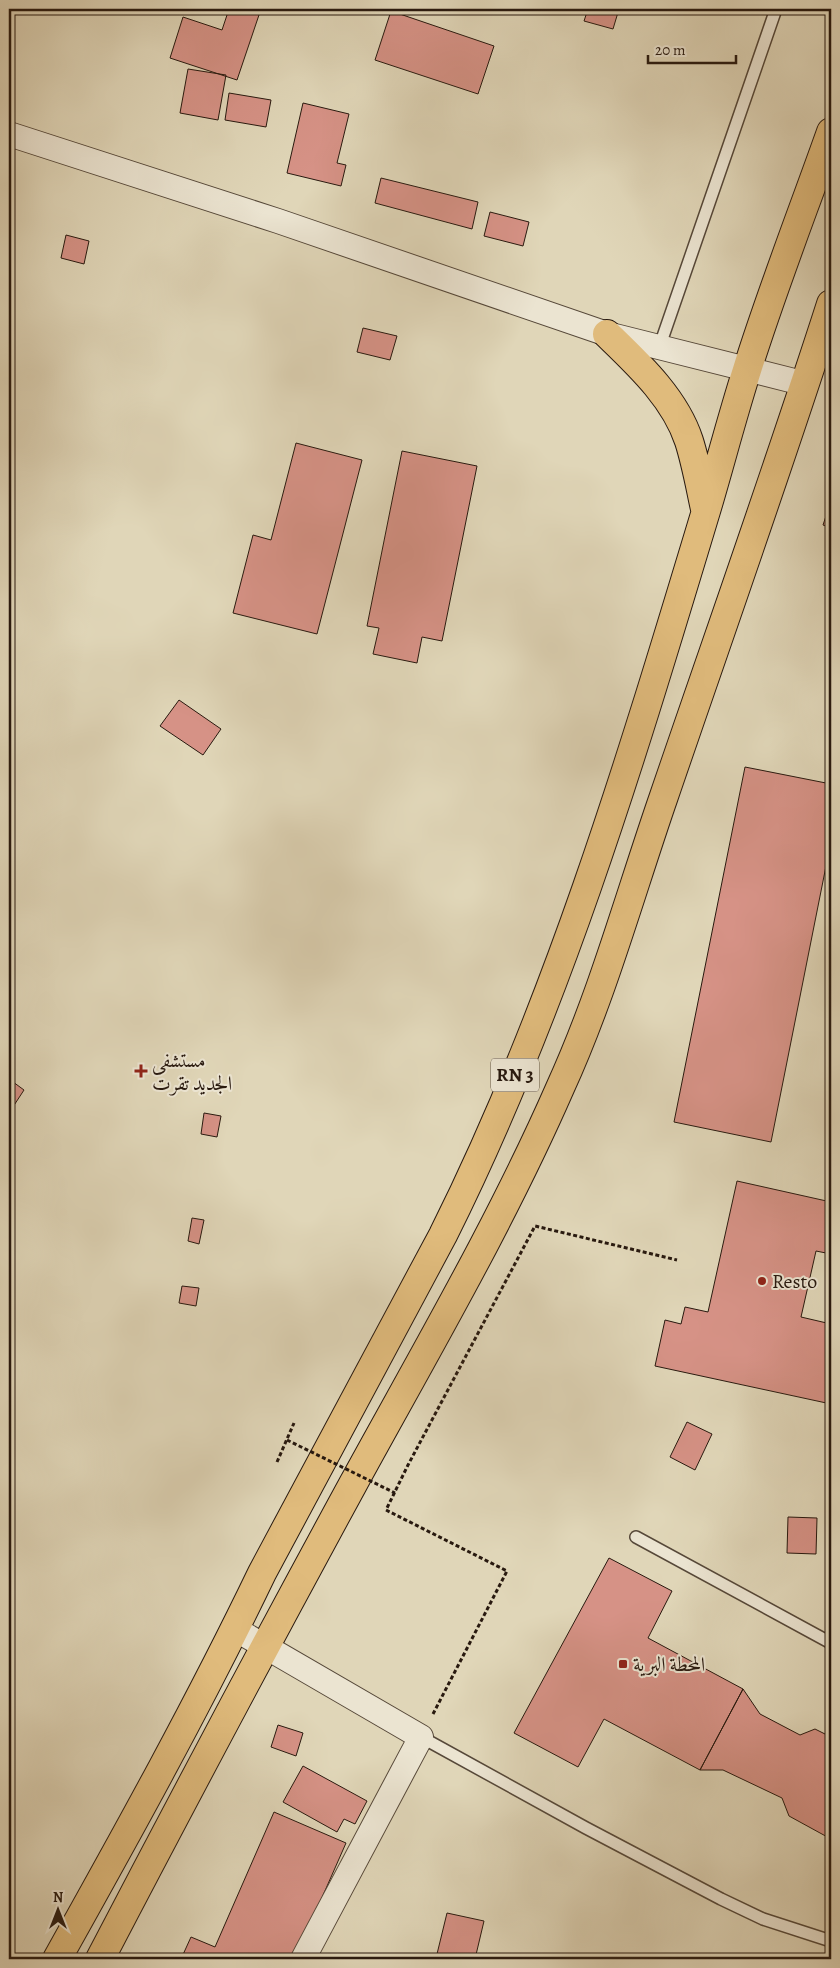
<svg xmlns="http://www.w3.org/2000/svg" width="840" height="1968" viewBox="0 0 840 1968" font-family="Alegreya,Amiri,serif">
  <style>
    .building { fill: #d69286; stroke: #28190f }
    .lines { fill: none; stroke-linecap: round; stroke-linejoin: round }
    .lane-casing { stroke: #564839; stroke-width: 14 }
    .street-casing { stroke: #564839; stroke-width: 26 }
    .highway-casing { stroke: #28190f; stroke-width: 30 }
    .path { stroke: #28190f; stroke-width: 3; stroke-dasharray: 4 2.5; stroke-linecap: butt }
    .lane { stroke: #ebe4d1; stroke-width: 11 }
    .street { stroke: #ebe4d1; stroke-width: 24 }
    .highway { stroke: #e0bb7c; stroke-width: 28 }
    .path-bridge { stroke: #28190f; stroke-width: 3; stroke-dasharray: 4 2.5; stroke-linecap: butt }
    .poi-dot { fill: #8f2418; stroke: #ebe4d1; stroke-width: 2 }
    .labels { text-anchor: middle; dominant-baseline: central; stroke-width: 4; stroke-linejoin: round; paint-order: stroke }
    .shield { fill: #ebe4d1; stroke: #625649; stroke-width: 1 }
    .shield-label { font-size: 19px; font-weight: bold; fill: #28190f }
    .poi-label { font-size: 20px; fill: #28190f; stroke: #ebe4d1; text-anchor: start }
  </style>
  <rect width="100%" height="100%" fill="#e0d6b8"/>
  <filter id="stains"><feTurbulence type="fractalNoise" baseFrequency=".004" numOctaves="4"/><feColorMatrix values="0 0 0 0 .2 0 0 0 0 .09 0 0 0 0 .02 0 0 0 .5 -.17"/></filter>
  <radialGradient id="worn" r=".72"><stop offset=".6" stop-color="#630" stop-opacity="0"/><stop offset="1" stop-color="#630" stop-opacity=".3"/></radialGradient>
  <path class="building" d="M 229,9 L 261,9 L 237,80 L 170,58 L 183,17 L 222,30 Z
    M 588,9 L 619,9 L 613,29 L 584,21 Z
    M 391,11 L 494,46 L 478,94 L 375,60 Z
    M 188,69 L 226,75 L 218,120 L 180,113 Z
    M 229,93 L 271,100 L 266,127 L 225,120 Z
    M 303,103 L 349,114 L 337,163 L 346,165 L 341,186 L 287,173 Z
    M 381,178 L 478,202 L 472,229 L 375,203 Z
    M 490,212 L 529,222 L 523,246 L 484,236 Z
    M 66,235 L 89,241 L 84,264 L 61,258 Z
    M 363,328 L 397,336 L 390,360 L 357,352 Z
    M 296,443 L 362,460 L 317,634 L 233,613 L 253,535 L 271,540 Z
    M 402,451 L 477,466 L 442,641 L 422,637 L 417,663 L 373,654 L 379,628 L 367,626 Z
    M 831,501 L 831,528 L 823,525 Z
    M 179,700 L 221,729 L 203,755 L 160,726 Z
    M 745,767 L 831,784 L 831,841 L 771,1142 L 674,1122 Z
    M 9,1079 L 24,1090 L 9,1113 Z
    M 204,1113 L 221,1116 L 217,1137 L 201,1134 Z
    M 737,1181 L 831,1202 L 831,1254 L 816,1251 L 801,1317 L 831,1324 L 831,1404 L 655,1366 L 665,1320 L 681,1324 L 685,1307 L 708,1312 Z
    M 192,1218 L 204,1220 L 199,1244 L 188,1241 Z
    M 182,1286 L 199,1288 L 196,1306 L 179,1303 Z
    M 687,1422 L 712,1434 L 695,1470 L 670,1457 Z
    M 788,1517 L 817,1518 L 816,1554 L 787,1553 Z
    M 609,1558 L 672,1591 L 648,1638 L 743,1689 L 700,1770 L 604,1719 L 578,1767 L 514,1733 Z
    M 743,1689 L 760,1714 L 800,1735 L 815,1729 L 831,1737 L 831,1839 L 789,1816 L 782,1798 L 723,1770 L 700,1770 Z
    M 278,1725 L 303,1733 L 296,1756 L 271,1747 Z
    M 303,1766 L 367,1801 L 355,1824 L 344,1819 L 337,1832 L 283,1802 Z
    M 274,1812 L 346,1843 L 295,1959 L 181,1959 L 191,1937 L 215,1947 Z
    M 447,1913 L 484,1921 L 475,1959 L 459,1959 L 437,1954 Z"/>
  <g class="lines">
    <g class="lane-casing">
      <path id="lane" d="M 659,348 L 776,9
        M 636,1537 L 831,1643
        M 421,1737 L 586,1828 L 721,1899 L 763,1919 L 831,1941"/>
    </g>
    <g class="street-casing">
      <path id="street" d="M 9,134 L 278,221 L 607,334 L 806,384
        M 235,1629 L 421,1737 L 303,1959"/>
    </g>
    <g class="highway-casing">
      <path id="highway" d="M 607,334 C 638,364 675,398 689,441 C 696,463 700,486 705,509
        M 57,1959 C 128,1832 199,1704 262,1573 L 443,1235 C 558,1005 632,756 706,511 C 720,464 732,417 747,370 C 772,290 803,211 831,132
        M 100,1959 C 183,1800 267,1642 353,1484 C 424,1354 500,1225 560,1088 C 603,994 630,894 664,796 C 720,632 778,469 831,304"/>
    </g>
    <path class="path" d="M 277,1462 L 294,1423
      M 433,1714 L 507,1571 L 386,1510 L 408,1465 L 535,1226 L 677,1260"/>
    <use href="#lane" class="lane"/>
    <use href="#street" class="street"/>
    <use href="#highway" class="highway"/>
    <path class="path-bridge" d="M 287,1440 L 395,1493"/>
  </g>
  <g class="poi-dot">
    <path d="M138.5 1063.5h5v5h5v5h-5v5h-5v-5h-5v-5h5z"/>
    <circle cx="762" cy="1281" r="5"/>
    <rect x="618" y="1659" width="10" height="10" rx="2.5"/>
  </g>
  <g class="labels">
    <rect class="shield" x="491" y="1058.5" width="48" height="33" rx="4"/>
    <g class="shield-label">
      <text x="515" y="1075">RN 3</text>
    </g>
    <g class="poi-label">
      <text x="152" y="1060">مستشفى<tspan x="152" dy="23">الجديد تقرت</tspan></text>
      <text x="772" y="1281">Resto</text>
      <text x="633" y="1664">المحطة البرية</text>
    </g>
  </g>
  <rect width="840" height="1968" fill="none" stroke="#e0d6b8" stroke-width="30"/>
  <rect x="10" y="10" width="820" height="1948" fill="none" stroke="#28190f" stroke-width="2.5"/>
  <rect x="15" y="15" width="810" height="1938" fill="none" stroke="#28190f"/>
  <g transform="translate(58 1910)" stroke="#ebe4d1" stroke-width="4" paint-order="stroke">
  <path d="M0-4L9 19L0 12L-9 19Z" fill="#28190f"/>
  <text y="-8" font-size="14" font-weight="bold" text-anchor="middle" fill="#28190f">N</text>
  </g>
  <path d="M648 55v8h88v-8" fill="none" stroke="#28190f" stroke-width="2.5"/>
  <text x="655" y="55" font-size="15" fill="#28190f" stroke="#ebe4d1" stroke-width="4" paint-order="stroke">20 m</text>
  <rect width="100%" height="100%" filter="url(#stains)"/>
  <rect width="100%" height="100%" fill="url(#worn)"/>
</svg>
